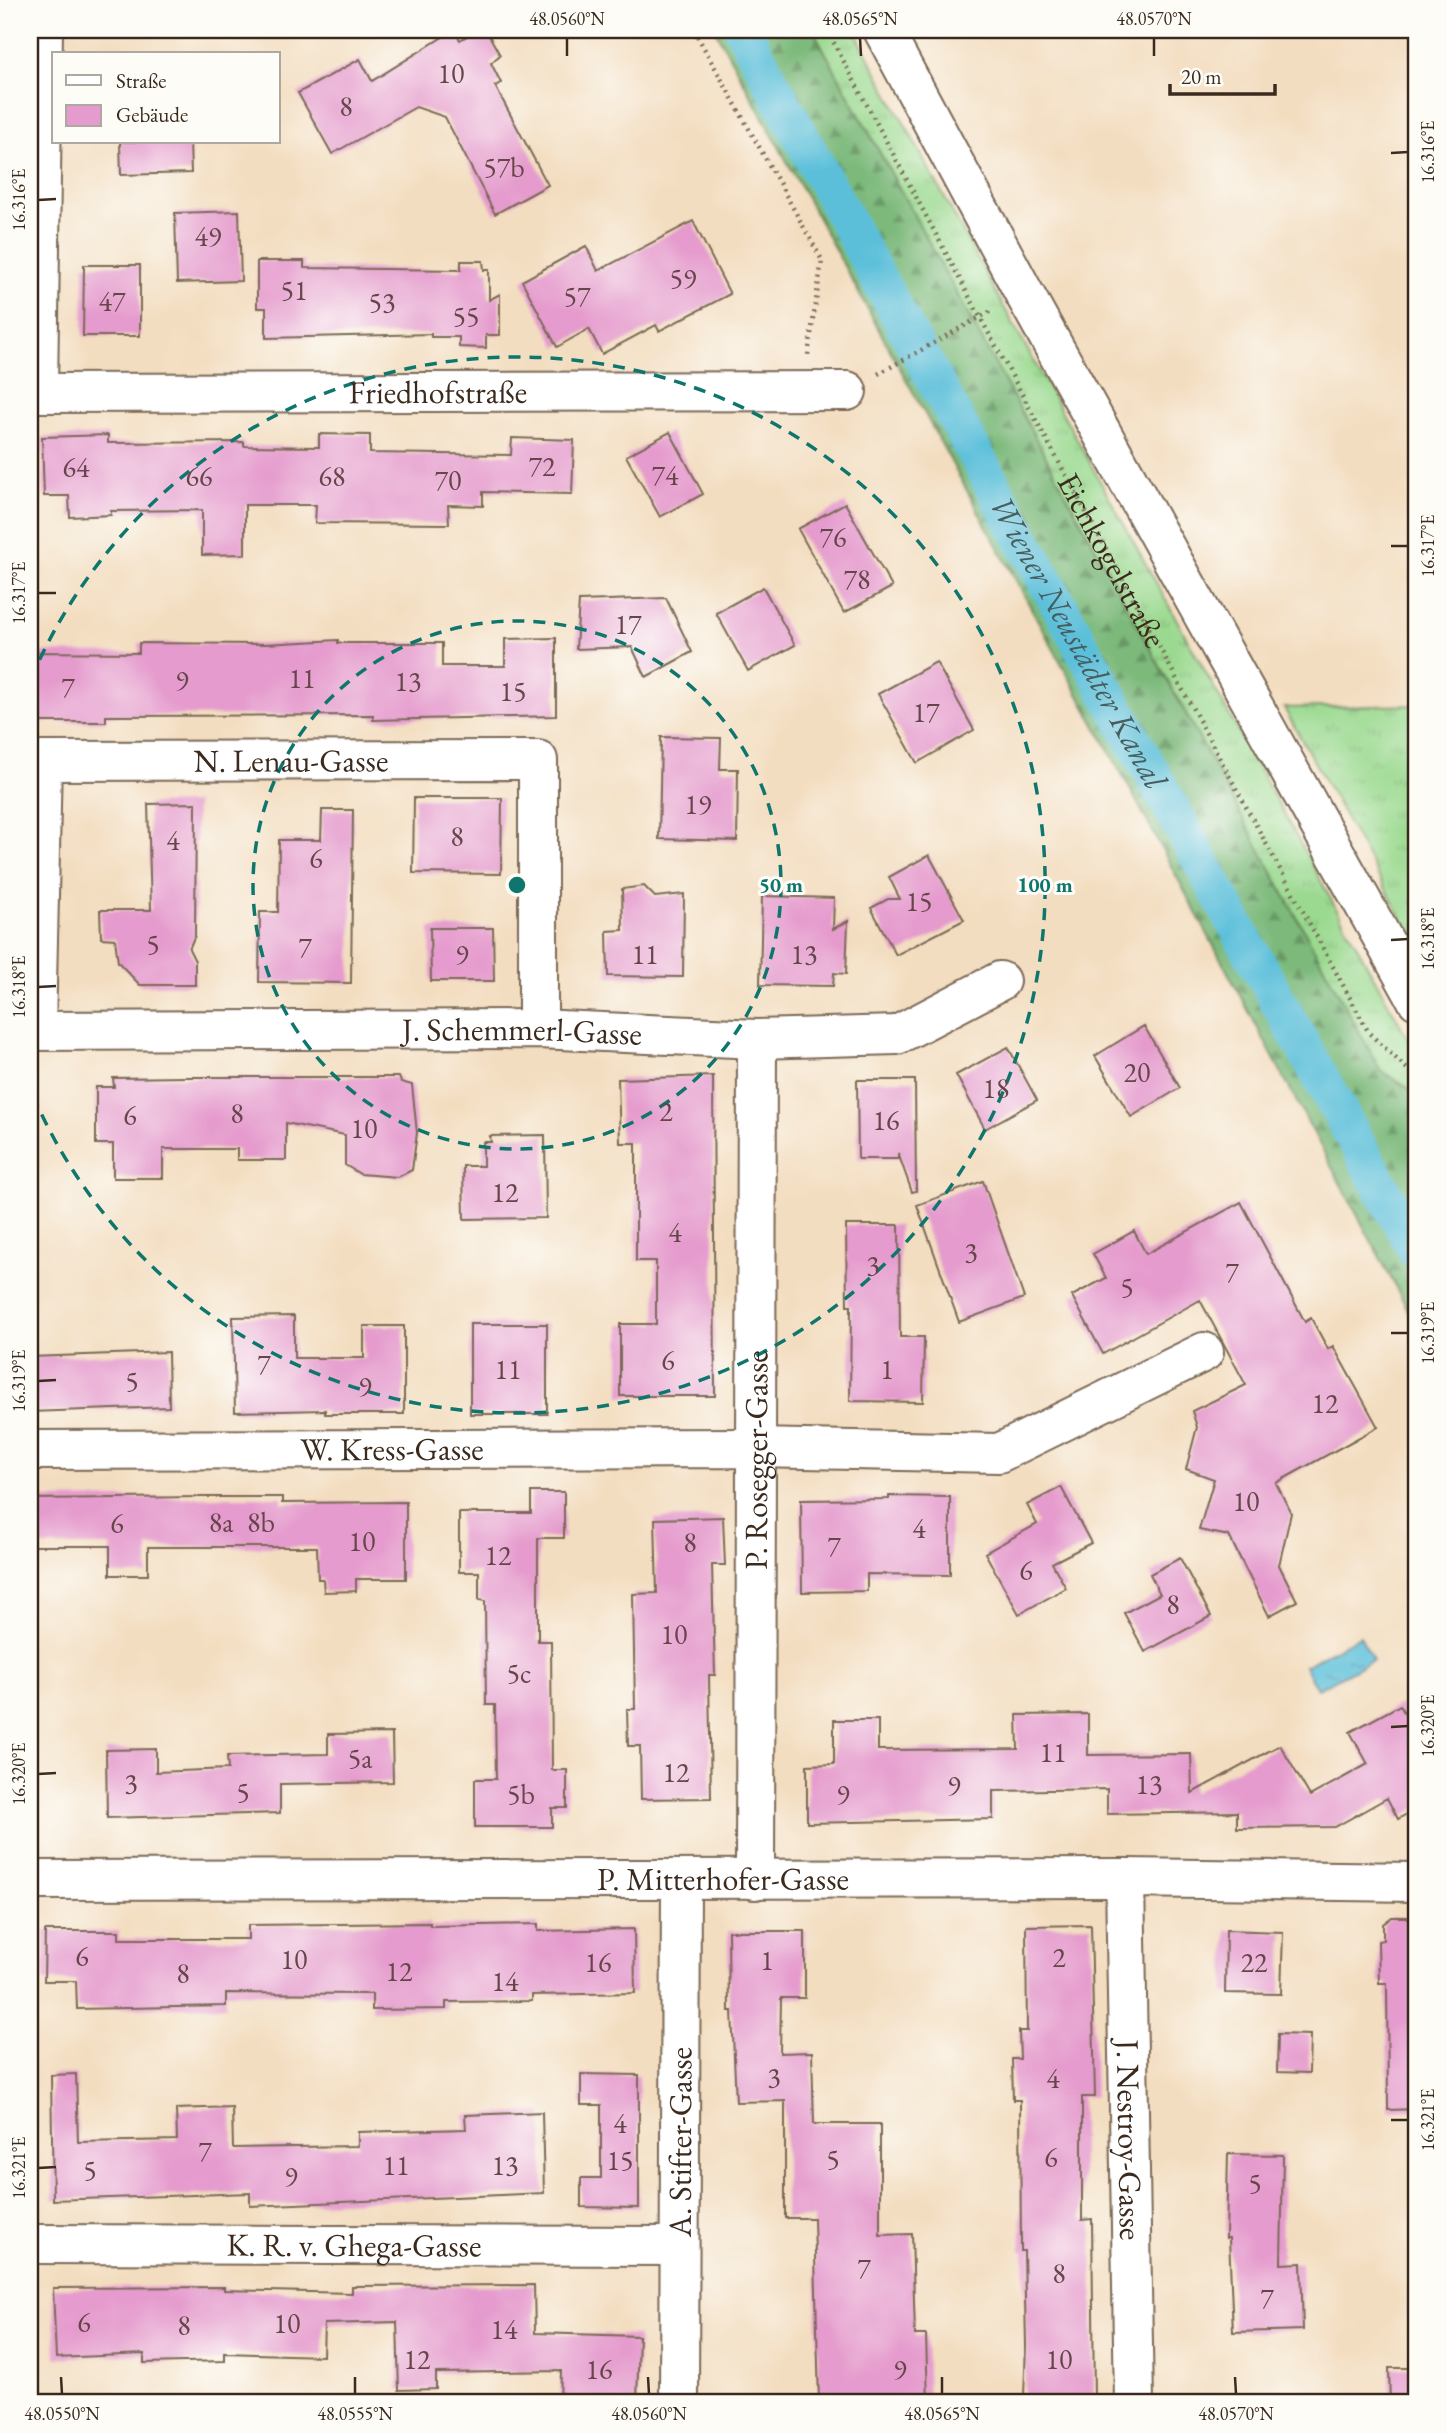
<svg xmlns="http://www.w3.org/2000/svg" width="1447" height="2433" viewBox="0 0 1447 2433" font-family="'EB Garamond',serif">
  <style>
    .grass { fill: url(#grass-tufts); stroke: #6a8256; stroke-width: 2 }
    .forest { fill: url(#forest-firs); stroke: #5b724c; stroke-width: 2 }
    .water { fill: url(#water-ripples); stroke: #4c747c; stroke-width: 2 }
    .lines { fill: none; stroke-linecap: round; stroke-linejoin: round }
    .canal { stroke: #5cbfda; stroke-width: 37 }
    .building { fill: #e59bcd }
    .street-casing { stroke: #7b6957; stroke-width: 42 }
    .path { stroke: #7b6957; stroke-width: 4.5; stroke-dasharray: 2 5; stroke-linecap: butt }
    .street { stroke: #fff; stroke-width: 38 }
    .ticks { fill: none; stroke: #3b2a1e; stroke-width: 2.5 }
    .ring { fill: none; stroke: #0f766e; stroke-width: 3.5; stroke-dasharray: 12 9 }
    .labels { text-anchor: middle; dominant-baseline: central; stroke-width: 6; stroke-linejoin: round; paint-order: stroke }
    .number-label { font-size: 28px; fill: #66464a }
    .street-label { font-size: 32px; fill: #3b2a1e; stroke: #fdfcf7 }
    .water-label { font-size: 33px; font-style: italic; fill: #475e60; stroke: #fdfcf7 }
    .centre { fill: #0f766e; stroke: #fdfcf7; stroke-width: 3.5 }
    .ring-label { font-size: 21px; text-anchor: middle; font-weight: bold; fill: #0f766e; stroke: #fdfcf7; stroke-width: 6; stroke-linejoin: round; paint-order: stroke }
    .neatline { fill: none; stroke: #3b2a1e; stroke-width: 2.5 }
    .ticks-label { font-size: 18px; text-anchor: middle; fill: #3b2a1e }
  </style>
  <defs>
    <pattern id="grass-tufts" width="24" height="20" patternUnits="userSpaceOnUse" patternTransform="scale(1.75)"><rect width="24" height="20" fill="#9ad98f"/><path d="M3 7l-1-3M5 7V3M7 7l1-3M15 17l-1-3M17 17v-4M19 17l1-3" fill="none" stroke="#86ba7b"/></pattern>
    <pattern id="forest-firs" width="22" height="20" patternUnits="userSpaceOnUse" patternTransform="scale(1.75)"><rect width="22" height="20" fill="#7bb97a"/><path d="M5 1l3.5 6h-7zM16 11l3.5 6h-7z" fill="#669763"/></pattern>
    <pattern id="water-ripples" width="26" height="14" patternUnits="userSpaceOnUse" patternTransform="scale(1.75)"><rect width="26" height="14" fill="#5cbfda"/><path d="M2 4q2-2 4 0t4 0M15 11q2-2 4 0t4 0" fill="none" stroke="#4d9bb0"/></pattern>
  </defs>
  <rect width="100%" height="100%" fill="#fdfcf7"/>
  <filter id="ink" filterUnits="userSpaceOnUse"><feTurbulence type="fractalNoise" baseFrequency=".0143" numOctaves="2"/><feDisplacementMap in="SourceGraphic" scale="14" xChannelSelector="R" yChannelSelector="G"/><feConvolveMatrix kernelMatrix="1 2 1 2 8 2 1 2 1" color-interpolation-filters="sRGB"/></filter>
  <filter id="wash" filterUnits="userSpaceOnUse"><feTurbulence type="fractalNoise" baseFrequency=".00686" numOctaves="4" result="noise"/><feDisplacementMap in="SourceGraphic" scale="28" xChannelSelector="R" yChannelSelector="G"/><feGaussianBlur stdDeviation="1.57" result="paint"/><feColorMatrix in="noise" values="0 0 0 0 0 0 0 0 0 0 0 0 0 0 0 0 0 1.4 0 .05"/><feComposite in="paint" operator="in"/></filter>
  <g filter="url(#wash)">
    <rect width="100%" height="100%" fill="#f3ddc0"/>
    <path class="grass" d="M 813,30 L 854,30 L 990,282 L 1417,1055 L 1417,1094 L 1380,1070 Z
      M 1417,705 L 1417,945 L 1284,708 Z"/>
    <path class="forest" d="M 715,30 L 813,30 L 1380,1070 L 1417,1094 L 1417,1327 L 1129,787 Z"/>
    <path class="water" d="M 1417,1618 L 1417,1668 L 1412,1659 L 1408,1630 Z
      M 1360,1636 L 1373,1660 L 1317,1689 L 1304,1666 Z"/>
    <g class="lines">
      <path class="canal" id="s1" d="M 743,30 L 864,253 L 1417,1252"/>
    </g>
    <g id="blocks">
      <path class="building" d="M 454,30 L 460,40 L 478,30 L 486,30 L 500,55 L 491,63 L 501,83 L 495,86 L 548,185 L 495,214 L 445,117 L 416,107 L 332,154 L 298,93 L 360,59 L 372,81 Z
        M 120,142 L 190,142 L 191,173 L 121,175 Z
        M 239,211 L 241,281 L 177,283 L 175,213 Z
        M 693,221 L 730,294 L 659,331 L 656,325 L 602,354 L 589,329 L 557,347 L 522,281 L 586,246 L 598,271 Z
        M 257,261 L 304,261 L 304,268 L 461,270 L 461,261 L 483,261 L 484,270 L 489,270 L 489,300 L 500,294 L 500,335 L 486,335 L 486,348 L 459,347 L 459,337 L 431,337 L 431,334 L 266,338 L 266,308 L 257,308 Z
        M 84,265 L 140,265 L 140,336 L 83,336 Z
        M 670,432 L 703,494 L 660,517 L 626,456 Z
        M 319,434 L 370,435 L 370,453 L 511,455 L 512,438 L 574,440 L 572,494 L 483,492 L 483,506 L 448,505 L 449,524 L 315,523 L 316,505 L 245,505 L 245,554 L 202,555 L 202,510 L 111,511 L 111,515 L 70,517 L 69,496 L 44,496 L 42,437 L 108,435 L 108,443 L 244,442 L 244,446 L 319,447 Z
        M 845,503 L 892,587 L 844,613 L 798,529 Z
        M 763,587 L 795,645 L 748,671 L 716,613 Z
        M 666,598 L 692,652 L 646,677 L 632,647 L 576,649 L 579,601 Z
        M 556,638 L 556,716 L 373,720 L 373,715 L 106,716 L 106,722 L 30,722 L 30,652 L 139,653 L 139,643 L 265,644 L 338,640 L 338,643 L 442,643 L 442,666 L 505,666 L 505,639 Z
        M 936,662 L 974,730 L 917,763 L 878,694 Z
        M 661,737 L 721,738 L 720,769 L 738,769 L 737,841 L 659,839 Z
        M 414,798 L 502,798 L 501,874 L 413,873 Z
        M 196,803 L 195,935 L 189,949 L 195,961 L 195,985 L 140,985 L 118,962 L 115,939 L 101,938 L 100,910 L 151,910 L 148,804 Z
        M 322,810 L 353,810 L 351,983 L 259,982 L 260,912 L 278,912 L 279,840 L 321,840 Z
        M 929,855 L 964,920 L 896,955 L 871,908 L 888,899 L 900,899 L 889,877 Z
        M 644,886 L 655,897 L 684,894 L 683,977 L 608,976 L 607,931 L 623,930 L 622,889 Z
        M 762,896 L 834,898 L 833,929 L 848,921 L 846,974 L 834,973 L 833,986 L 760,985 Z
        M 430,928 L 493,928 L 494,981 L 431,981 Z
        M 1144,1026 L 1180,1088 L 1131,1117 L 1095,1056 Z
        M 1008,1047 L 1037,1100 L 985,1129 L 956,1075 Z
        M 713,1076 L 715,1396 L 620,1396 L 620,1324 L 656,1324 L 656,1261 L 636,1261 L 636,1143 L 620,1143 L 618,1079 Z
        M 187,1077 L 399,1077 L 401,1082 L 412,1085 L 417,1133 L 412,1170 L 398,1177 L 360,1174 L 345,1165 L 345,1135 L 286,1123 L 286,1160 L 237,1160 L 237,1149 L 163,1149 L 163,1178 L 113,1178 L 113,1144 L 96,1144 L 96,1087 L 114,1087 L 113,1078 Z
        M 857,1080 L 915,1080 L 916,1191 L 912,1192 L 898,1153 L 898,1159 L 858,1159 Z
        M 545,1135 L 546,1218 L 464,1219 L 463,1166 L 483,1166 L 483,1142 L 491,1142 L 490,1136 Z
        M 983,1181 L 1024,1298 L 959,1322 L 917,1205 Z
        M 1241,1202 L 1305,1322 L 1311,1318 L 1328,1349 L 1333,1346 L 1378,1427 L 1276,1483 L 1291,1513 L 1279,1565 L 1297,1601 L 1269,1616 L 1229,1536 L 1199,1530 L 1214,1479 L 1186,1469 L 1197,1427 L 1192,1411 L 1246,1385 L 1200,1300 L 1103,1354 L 1072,1296 L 1106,1278 L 1093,1254 L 1134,1231 L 1146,1254 Z
        M 846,1225 L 899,1225 L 900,1337 L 924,1337 L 923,1402 L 850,1401 L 851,1306 L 847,1306 Z
        M 294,1316 L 294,1358 L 364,1358 L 364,1326 L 404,1326 L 404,1414 L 325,1414 L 325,1410 L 235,1412 L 233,1317 Z
        M 470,1324 L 547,1324 L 547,1414 L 470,1414 Z
        M 168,1352 L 169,1407 L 30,1412 L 30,1357 Z
        M 1061,1487 L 1091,1543 L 1052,1563 L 1066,1588 L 1019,1614 L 985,1553 L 1037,1524 L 1027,1505 Z
        M 531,1492 L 564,1492 L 564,1538 L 538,1538 L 538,1641 L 551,1641 L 552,1770 L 567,1770 L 567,1808 L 552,1808 L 552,1827 L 475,1827 L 475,1779 L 496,1779 L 495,1705 L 486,1705 L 485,1601 L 479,1600 L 479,1572 L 459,1572 L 459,1513 L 531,1513 Z
        M 889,1496 L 950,1497 L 950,1575 L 867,1574 L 867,1591 L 802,1592 L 801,1500 L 889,1499 Z
        M 201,1497 L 282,1497 L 282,1503 L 406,1502 L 406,1579 L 356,1579 L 356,1591 L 324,1592 L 323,1579 L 318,1579 L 317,1547 L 148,1547 L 148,1575 L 110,1575 L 110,1546 L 30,1546 L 30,1499 Z
        M 723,1517 L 725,1565 L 712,1565 L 715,1675 L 709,1675 L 711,1798 L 641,1799 L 640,1746 L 628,1746 L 627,1709 L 635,1709 L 633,1594 L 657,1593 L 655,1519 Z
        M 1180,1558 L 1211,1616 L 1145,1652 L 1124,1613 L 1160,1594 L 1150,1574 Z
        M 1400,1705 L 1417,1737 L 1417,1808 L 1398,1819 L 1387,1798 L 1335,1827 L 1237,1828 L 1237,1812 L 1107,1814 L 1107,1789 L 993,1791 L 993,1819 L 807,1823 L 807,1765 L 834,1764 L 834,1720 L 878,1720 L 878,1750 L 1018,1749 L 1017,1715 L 1088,1714 L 1088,1755 L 1191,1754 L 1192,1793 L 1280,1745 L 1310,1796 L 1368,1764 L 1350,1732 Z
        M 392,1733 L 393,1782 L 280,1784 L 280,1813 L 107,1818 L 106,1750 L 156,1749 L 156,1772 L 228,1769 L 227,1756 L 328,1754 L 328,1734 Z
        M 1392,1917 L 1407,1917 L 1417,1927 L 1417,2109 L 1388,2110 L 1387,1983 L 1379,1983 L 1378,1941 L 1383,1940 L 1383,1924 Z
        M 430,1923 L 430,1926 L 538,1924 L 538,1931 L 634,1929 L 635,1993 L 532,1995 L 532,2001 L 446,2002 L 446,2009 L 372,2010 L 372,1994 L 226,1993 L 226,2006 L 77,2009 L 76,1981 L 44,1981 L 45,1931 L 119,1931 L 119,1939 L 248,1939 L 248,1925 Z
        M 1091,1925 L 1095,2097 L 1082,2097 L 1082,2220 L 1092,2219 L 1094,2398 L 1032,2398 L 1024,2396 L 1026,2345 L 1024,2251 L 1021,2251 L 1020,2100 L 1013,2100 L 1012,2059 L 1020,2059 L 1019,2031 L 1027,2031 L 1026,1926 Z
        M 1226,1930 L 1283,1932 L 1281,1994 L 1225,1993 Z
        M 728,1931 L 805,1931 L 805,1998 L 781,1998 L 780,2053 L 812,2052 L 814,2124 L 880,2124 L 880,2235 L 912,2234 L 915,2335 L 926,2335 L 928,2403 L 819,2403 L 814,2218 L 785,2218 L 785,2101 L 736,2102 L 732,2011 L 729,2011 Z
        M 1278,2034 L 1310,2035 L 1309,2073 L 1277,2072 Z
        M 76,2074 L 78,2142 L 177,2140 L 176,2109 L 232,2107 L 233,2148 L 358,2146 L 358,2132 L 466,2129 L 465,2115 L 542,2112 L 544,2193 L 250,2206 L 250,2193 L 53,2200 L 51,2075 Z
        M 581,2074 L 639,2075 L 639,2208 L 581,2207 L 581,2178 L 601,2178 L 601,2105 L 581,2105 Z
        M 1228,2154 L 1283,2155 L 1281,2264 L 1301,2263 L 1303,2330 L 1233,2332 L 1229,2238 L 1226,2238 Z
        M 534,2285 L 535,2333 L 639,2336 L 637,2403 L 560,2403 L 561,2371 L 436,2373 L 436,2389 L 399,2390 L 397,2322 L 324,2324 L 323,2356 L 225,2353 L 225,2361 L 144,2363 L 144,2354 L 56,2358 L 53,2288 L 224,2287 L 224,2290 L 352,2293 L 352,2286 Z
        M 1389,2368 L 1417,2368 L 1417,2403 L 1390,2403 Z"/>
    </g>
  </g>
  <g filter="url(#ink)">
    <use href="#blocks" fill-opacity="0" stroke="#7b6957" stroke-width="2"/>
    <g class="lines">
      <g class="street-casing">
        <g id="street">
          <path d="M 883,30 L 1024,293 L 1417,1000"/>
          <path d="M 38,392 L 43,30"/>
          <path id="s3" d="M 30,393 L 847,391"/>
          <path id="s4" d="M 36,1030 L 42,761 L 538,760 L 538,1029"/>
          <path id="s5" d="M 30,1031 L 538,1029 L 757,1039 L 897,1035 L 1000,981"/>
          <path id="s6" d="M 30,1450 L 755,1448 L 999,1453 L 1204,1352"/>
          <path id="s7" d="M 1125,1878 L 1134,2403"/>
          <path id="s8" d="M 30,1880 L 1125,1878 L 1417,1882"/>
          <path id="s9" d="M 755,1880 L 757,1039"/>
          <path id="s10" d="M 30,2244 L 678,2246"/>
          <path id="s11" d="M 679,2403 L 681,1881"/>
        </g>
      </g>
      <g class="path">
        <path d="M 694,30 L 822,260 L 808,355"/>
        <path id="s2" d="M 827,30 L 980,317 L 1369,1033 L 1417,1078"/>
        <path d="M 878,374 L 993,310"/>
      </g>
      <use href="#street" class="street"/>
    </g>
  </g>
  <path class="ticks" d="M 567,38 L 567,56M 860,38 L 861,56M 1154,38 L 1154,56M 1391,153 L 1408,152M 38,200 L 56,199M 1391,546 L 1408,546M 38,593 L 56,593M 1391,940 L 1408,939M 38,987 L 56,986M 1391,1333 L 1408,1333M 38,1381 L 56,1380M 1391,1727 L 1408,1726M 38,1774 L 56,1773M 1391,2120 L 1408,2120M 38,2168 L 56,2167M 61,2377 L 62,2394M 355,2377 L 355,2394M 648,2377 L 649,2394M 942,2377 L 942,2394M 1235,2377 L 1236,2394"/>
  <g class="ring">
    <circle cx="517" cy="885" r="264"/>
    <path d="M31 679A528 528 0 1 1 31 1091"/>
  </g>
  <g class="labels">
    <g class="number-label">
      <text x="451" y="73">10</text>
      <text x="346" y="106">8</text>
      <text x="504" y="167">57b</text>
      <text x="208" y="236">49</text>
      <text x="683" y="278">59</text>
      <text x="294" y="290">51</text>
      <text x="577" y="296">57</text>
      <text x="112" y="301">47</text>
      <text x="382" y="302">53</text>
      <text x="466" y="316">55</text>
      <text x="542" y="466">72</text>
      <text x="76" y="467">64</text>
      <text x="665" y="475">74</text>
      <text x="199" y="476">66</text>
      <text x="332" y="476">68</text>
      <text x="448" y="480">70</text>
      <text x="833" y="537">76</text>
      <text x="857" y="579">78</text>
      <text x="628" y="624">17</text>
      <text x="302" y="678">11</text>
      <text x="182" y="680">9</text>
      <text x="408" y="681">13</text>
      <text x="68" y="687">7</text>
      <text x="513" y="691">15</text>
      <text x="926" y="712">17</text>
      <text x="698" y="804">19</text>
      <text x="457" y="836">8</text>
      <text x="173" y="840">4</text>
      <text x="316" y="858">6</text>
      <text x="919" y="901">15</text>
      <text x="153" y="944">5</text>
      <text x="305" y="947">7</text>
      <text x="462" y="954">9</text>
      <text x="645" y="954">11</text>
      <text x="804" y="954">13</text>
      <text x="1137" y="1072">20</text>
      <text x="996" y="1088">18</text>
      <text x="666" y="1111">2</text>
      <text x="237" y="1113">8</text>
      <text x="130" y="1115">6</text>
      <text x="886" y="1120">16</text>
      <text x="364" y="1128">10</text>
      <text x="505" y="1192">12</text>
      <text x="675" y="1232">4</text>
      <text x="971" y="1252">3</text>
      <text x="873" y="1265">3</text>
      <text x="1232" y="1272">7</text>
      <text x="1127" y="1287">5</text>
      <text x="668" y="1360">6</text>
      <text x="264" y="1364">7</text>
      <text x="508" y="1369">11</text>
      <text x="887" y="1369">1</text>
      <text x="132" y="1381">5</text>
      <text x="365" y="1386">9</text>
      <text x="1325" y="1403">12</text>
      <text x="1246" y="1501">10</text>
      <text x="221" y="1522">8a</text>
      <text x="261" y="1522">8b</text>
      <text x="117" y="1523">6</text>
      <text x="919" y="1528">4</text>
      <text x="362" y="1541">10</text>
      <text x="690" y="1542">8</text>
      <text x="834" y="1546">7</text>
      <text x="498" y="1555">12</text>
      <text x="1026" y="1570">6</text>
      <text x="1173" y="1604">8</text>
      <text x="674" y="1634">10</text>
      <text x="519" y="1673">5c</text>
      <text x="1053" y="1752">11</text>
      <text x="360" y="1758">5a</text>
      <text x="676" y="1772">12</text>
      <text x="131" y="1783">3</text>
      <text x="1149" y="1784">13</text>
      <text x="954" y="1785">9</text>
      <text x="243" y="1792">5</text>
      <text x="521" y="1794">5b</text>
      <text x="843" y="1794">9</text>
      <text x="82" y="1956">6</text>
      <text x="1059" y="1957">2</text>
      <text x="294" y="1959">10</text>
      <text x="767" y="1960">1</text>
      <text x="598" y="1962">16</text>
      <text x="1254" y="1962">22</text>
      <text x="399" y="1971">12</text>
      <text x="183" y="1973">8</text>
      <text x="505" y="1981">14</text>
      <text x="774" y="2077">3</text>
      <text x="1053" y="2078">4</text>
      <text x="620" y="2123">4</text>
      <text x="205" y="2151">7</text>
      <text x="1051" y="2157">6</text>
      <text x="833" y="2159">5</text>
      <text x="620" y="2160">15</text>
      <text x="396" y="2165">11</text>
      <text x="505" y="2165">13</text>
      <text x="90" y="2170">5</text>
      <text x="291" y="2176">9</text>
      <text x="1255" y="2183">5</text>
      <text x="864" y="2268">7</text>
      <text x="1059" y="2273">8</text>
      <text x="1267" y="2298">7</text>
      <text x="84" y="2322">6</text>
      <text x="287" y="2323">10</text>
      <text x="184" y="2325">8</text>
      <text x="504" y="2329">14</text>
      <text x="417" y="2359">12</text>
      <text x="1059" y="2359">10</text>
      <text x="599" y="2369">16</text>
      <text x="900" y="2369">9</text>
    </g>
    <g class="street-label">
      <text stroke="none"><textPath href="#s3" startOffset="408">Friedhofstraße</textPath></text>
      <text stroke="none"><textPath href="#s2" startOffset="602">Eichkogelstraße</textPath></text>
      <text stroke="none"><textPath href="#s4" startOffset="518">N. Lenau-Gasse</textPath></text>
      <text stroke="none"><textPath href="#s5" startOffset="492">J. Schemmerl-Gasse</textPath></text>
      <text stroke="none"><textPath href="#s6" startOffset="362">W. Kress-Gasse</textPath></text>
      <text stroke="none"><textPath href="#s9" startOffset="420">P. Rosegger-Gasse</textPath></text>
      <text stroke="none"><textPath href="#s8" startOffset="693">P. Mitterhofer-Gasse</textPath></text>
      <text stroke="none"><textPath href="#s7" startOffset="262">J. Nestroy-Gasse</textPath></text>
      <text stroke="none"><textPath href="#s11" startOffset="261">A. Stifter-Gasse</textPath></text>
      <text stroke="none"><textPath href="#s10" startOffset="324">K. R. v. Ghega-Gasse</textPath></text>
    </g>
    <g class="water-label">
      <text stroke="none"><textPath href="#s1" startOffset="698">Wiener Neustädter Kanal</textPath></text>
    </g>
  </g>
  <circle cx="517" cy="885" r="10" class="centre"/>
  <g class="ring-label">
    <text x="781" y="892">50 m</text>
    <text x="1045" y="892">100 m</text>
  </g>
  <rect width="1447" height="2433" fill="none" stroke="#fdfcf7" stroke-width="77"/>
  <rect x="52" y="52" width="228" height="91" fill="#fdfcf7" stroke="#afa8a0" stroke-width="2"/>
  <rect x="66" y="75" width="35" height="10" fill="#ffffff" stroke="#afa8a0" stroke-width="2"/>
  <text x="116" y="88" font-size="21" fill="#3b2a1e">Straße</text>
  <rect x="66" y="105" width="35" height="21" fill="#e59bcd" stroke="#afa8a0" stroke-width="2"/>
  <text x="116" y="122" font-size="21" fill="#3b2a1e">Gebäude</text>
  <path d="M1170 84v10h105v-10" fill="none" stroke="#3b2a1e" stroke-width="3.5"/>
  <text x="1181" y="84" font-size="21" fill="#3b2a1e" stroke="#fdfcf7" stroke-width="5" paint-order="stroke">20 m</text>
  <rect x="38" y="38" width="1370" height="2356" class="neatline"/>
  <g class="ticks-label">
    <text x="567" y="25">48.0560°N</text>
    <text x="860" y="25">48.0565°N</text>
    <text x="1154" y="25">48.0570°N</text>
    <text transform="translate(1428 152) rotate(-90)" y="6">16.316°E</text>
    <text transform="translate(19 200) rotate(-90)" y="6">16.316°E</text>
    <text transform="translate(1428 546) rotate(-90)" y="6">16.317°E</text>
    <text transform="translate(19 593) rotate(-90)" y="6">16.317°E</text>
    <text transform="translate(1428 939) rotate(-90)" y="6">16.318°E</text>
    <text transform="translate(19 987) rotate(-90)" y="6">16.318°E</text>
    <text transform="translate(1428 1333) rotate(-90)" y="6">16.319°E</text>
    <text transform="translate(19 1381) rotate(-90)" y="6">16.319°E</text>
    <text transform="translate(1428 1726) rotate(-90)" y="6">16.320°E</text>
    <text transform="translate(19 1774) rotate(-90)" y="6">16.320°E</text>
    <text transform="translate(1428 2120) rotate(-90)" y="6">16.321°E</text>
    <text transform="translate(19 2168) rotate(-90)" y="6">16.321°E</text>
    <text x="62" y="2420">48.0550°N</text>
    <text x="355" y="2420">48.0555°N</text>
    <text x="649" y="2420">48.0560°N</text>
    <text x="942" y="2420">48.0565°N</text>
    <text x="1236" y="2420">48.0570°N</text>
  </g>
</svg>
